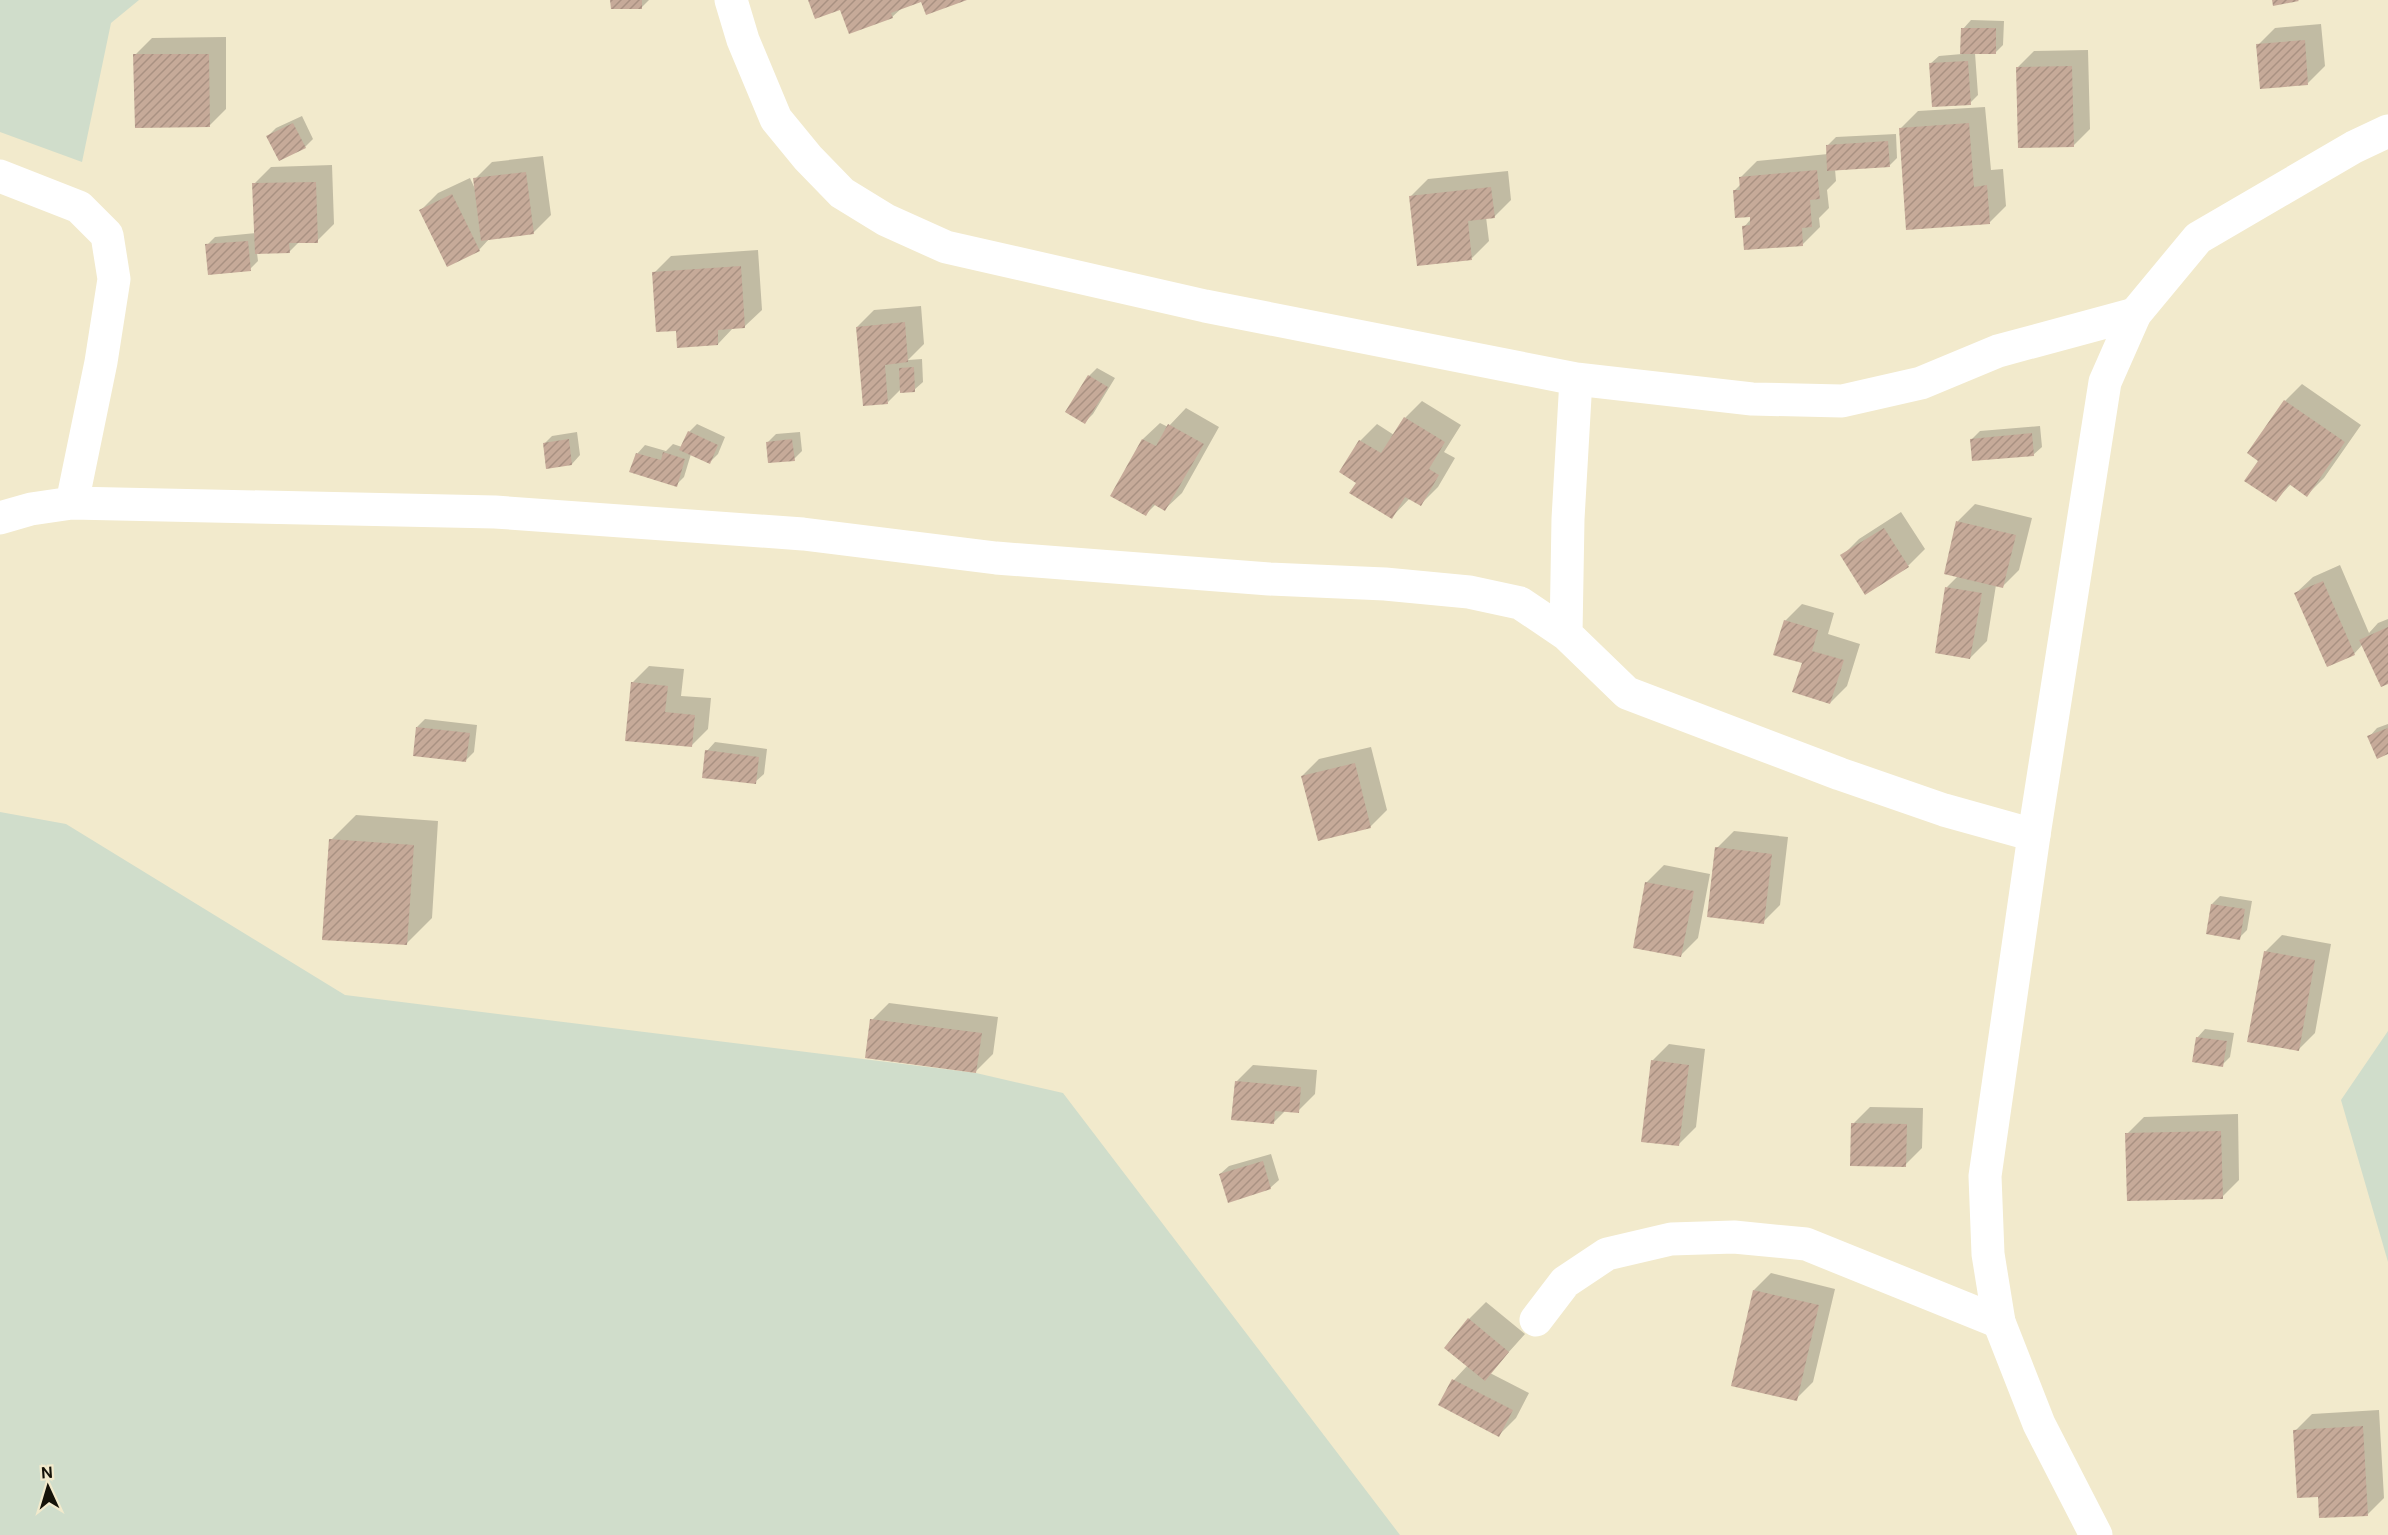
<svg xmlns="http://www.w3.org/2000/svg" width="2388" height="1535" viewBox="0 0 2388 1535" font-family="'DM Sans',sans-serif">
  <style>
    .green { fill: #d0ddcb }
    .shadow { fill: #0003 }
    .building { fill: url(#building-hatch) }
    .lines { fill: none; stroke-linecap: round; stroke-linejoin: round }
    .street { stroke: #fff; stroke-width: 33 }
    .secondary { stroke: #fff; stroke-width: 33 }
  </style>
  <defs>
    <pattern id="building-hatch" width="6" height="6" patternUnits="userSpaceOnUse" patternTransform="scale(1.5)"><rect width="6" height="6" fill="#c6aa99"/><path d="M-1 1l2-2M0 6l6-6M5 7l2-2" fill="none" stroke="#a99182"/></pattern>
  </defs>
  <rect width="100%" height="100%" fill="#f2eacc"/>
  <path class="green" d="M 0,0 L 139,0 L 111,23 L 82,162 L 0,132 Z
    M 0,812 L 66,824 L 345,995 L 976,1073 L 1063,1093 L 1400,1535 L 0,1535 Z
    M 2388,1031 L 2388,1262 L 2341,1100 Z"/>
  <path class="shadow" d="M 612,0 L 649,0 L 641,8 Z
    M 810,0 L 964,0 L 922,1 L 902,8 L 892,17 L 841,8 Z
    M 1971,20 L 2004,21 L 2003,45 L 1995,53 L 1975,53 L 1978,95 L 1970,103 L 1930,64 L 1939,56 L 1962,54 L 1963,29 Z
    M 2321,24 L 2325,66 L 2308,83 L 2258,45 L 2275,28 Z
    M 226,37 L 226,109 L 209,126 L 135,55 L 152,38 Z
    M 2088,50 L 2090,129 L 2073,146 L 2017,68 L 2034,51 Z
    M 1985,107 L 1991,170 L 2003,169 L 2006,206 L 1989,223 L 1901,128 L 1918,111 Z
    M 302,116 L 313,139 L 305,147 L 268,136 L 276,128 Z
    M 1896,134 L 1897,158 L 1889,166 L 1835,169 L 1836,181 L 1827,190 L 1829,208 L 1819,218 L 1820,227 L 1803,244 L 1744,227 L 1751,219 L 1734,191 L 1741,184 L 1740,178 L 1757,161 L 1828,154 L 1827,146 L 1836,137 Z
    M 543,156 L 551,215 L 534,232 L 490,238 L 479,250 L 421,210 L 438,193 L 470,178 L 476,191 L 475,179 L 492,162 Z
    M 332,165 L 334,224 L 317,241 L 299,242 L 289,252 L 257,253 L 258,261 L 250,269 L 207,245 L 215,237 L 256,233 L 254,184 L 271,167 Z
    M 1508,171 L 1511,200 L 1494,217 L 1486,217 L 1489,241 L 1472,258 L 1411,196 L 1428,179 Z
    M 758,250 L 762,310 L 745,326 L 734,327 L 718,344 L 678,329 L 654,273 L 671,256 Z
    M 921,306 L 924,344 L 908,360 L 922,359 L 923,382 L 914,390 L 902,388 L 888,402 L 857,327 L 874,310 Z
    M 1097,368 L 1115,378 L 1093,414 L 1085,422 L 1089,376 Z
    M 2302,384 L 2361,425 L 2324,478 L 2307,495 L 2291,484 L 2276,500 L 2260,461 L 2285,401 Z
    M 1422,401 L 1461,425 L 1444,452 L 1455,458 L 1438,487 L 1421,504 L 1410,498 L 1392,517 L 1358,482 L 1360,441 L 1377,424 L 1394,435 L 1405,418 Z
    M 1186,408 L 1219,427 L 1182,493 L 1165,509 L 1156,504 L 1146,514 L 1143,439 L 1160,423 L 1168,427 Z
    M 697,424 L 725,437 L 718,454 L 710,462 L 691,454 L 684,477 L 676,485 L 637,454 L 645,445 L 666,451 L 673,444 L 682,447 L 689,432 Z
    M 2040,426 L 2042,447 L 2033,455 L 1972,439 L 1980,431 Z
    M 577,432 L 580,455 L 572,464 L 544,444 L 552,436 Z
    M 800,432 L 802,451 L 794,459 L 768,442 L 776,434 Z
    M 1975,504 L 2032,518 L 2019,570 L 2002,587 L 1996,585 L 1987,641 L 1970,658 L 1947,587 L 1958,576 L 1946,573 L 1958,521 Z
    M 1901,512 L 1925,549 L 1908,566 L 1865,593 L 1842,556 L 1859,539 Z
    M 2340,565 L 2369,633 L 2378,623 L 2388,619 L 2388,682 L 2363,644 L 2354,654 L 2296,593 L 2313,577 Z
    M 1802,604 L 1834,613 L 1828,634 L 1860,644 L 1847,686 L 1830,703 L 1803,662 L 1785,621 Z
    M 649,666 L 684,669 L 681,696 L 711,698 L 708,729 L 691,746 L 632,683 Z
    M 425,719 L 477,725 L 474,752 L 466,760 L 417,727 Z
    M 2388,724 L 2388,752 L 2369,737 L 2377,728 Z
    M 715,742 L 767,749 L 764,774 L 755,782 L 707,751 Z
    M 1371,747 L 1387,810 L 1370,827 L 1302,776 L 1319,759 Z
    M 356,815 L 438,821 L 432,918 L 407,943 L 331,840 Z
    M 1734,831 L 1788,837 L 1780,905 L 1763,922 L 1717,848 Z
    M 1664,865 L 1710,874 L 1698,938 L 1681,955 L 1635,946 L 1647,882 Z
    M 2220,896 L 2252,901 L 2247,930 L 2239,938 L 2212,904 Z
    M 2282,935 L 2331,944 L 2315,1033 L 2298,1050 L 2265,952 Z
    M 889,1003 L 998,1017 L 993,1054 L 976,1071 L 872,1020 Z
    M 2205,1029 L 2234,1033 L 2230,1057 L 2222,1065 L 2197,1038 Z
    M 1669,1044 L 1705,1049 L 1696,1127 L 1679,1144 L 1652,1061 Z
    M 1253,1065 L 1317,1070 L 1315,1094 L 1298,1111 L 1286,1110 L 1273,1123 L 1236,1082 Z
    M 1870,1107 L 1923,1108 L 1922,1148 L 1905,1165 L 1853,1124 Z
    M 2238,1114 L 2239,1180 L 2222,1197 L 2127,1134 L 2144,1117 Z
    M 1271,1154 L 1279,1180 L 1270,1188 L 1220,1174 L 1229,1166 Z
    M 1771,1273 L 1835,1289 L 1813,1382 L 1796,1399 L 1754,1290 Z
    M 1486,1302 L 1525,1334 L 1490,1373 L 1529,1393 L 1516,1418 L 1499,1435 L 1440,1404 L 1454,1380 L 1468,1365 L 1469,1319 Z
    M 2379,1410 L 2384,1498 L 2367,1515 L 2320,1495 L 2295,1431 L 2312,1414 Z"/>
  <path class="building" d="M 610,0 L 642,0 L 642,9 L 611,9 Z
    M 808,0 L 967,0 L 926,15 L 921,2 L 891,13 L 893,18 L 849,34 L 840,10 L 815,19 Z
    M 2272,0 L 2298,0 L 2299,1 L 2273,6 Z
    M 1961,28 L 1996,28 L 1996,54 L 1960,54 Z
    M 2305,40 L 2308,85 L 2260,89 L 2256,44 Z
    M 133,54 L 209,54 L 210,127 L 135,128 Z
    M 1968,61 L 1971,105 L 1932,107 L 1929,63 Z
    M 2072,66 L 2074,147 L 2018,148 L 2016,67 Z
    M 293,123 L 306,148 L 279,161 L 266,136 Z
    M 1969,123 L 1974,187 L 1987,185 L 1990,224 L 1906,230 L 1899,128 Z
    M 1888,141 L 1890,167 L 1827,171 L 1826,145 Z
    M 1817,170 L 1820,199 L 1810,200 L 1812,227 L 1802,228 L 1803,246 L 1744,250 L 1742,226 L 1750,225 L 1750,217 L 1735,218 L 1733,190 L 1740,190 L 1739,177 Z
    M 526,172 L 534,234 L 481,241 L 473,178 Z
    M 316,182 L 318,243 L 289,243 L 290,253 L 255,254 L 252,183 Z
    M 1491,187 L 1495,218 L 1468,221 L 1472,260 L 1417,266 L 1409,196 Z
    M 452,194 L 480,251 L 447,267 L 419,210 Z
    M 248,241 L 251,271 L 208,275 L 205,244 Z
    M 741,266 L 745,328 L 718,330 L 718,345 L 677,348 L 676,331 L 656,332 L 652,272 Z
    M 905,322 L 908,362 L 885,365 L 888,404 L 863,406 L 856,327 Z
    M 914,367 L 915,392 L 900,393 L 899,368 Z
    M 1088,375 L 1108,387 L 1085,424 L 1065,412 Z
    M 2284,400 L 2345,442 L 2307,497 L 2289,484 L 2276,502 L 2244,481 L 2258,461 L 2247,453 Z
    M 1404,417 L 1445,442 L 1429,469 L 1439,475 L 1421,506 L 1405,497 L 1392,519 L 1349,493 L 1356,483 L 1339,472 L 1359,440 L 1381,453 Z
    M 1168,424 L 1204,444 L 1165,511 L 1153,504 L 1146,516 L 1110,496 L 1142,439 L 1156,446 Z
    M 688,431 L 718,445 L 710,464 L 679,450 Z
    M 2032,433 L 2034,456 L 1972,461 L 1970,439 Z
    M 569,439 L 572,465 L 546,469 L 543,443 Z
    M 792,439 L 795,461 L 768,463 L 766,442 Z
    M 663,452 L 685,459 L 677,487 L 629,472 L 636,453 L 661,460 Z
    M 1956,521 L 2016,535 L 2003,588 L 1944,574 Z
    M 1884,528 L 1909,567 L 1865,595 L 1840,555 Z
    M 2323,581 L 2355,655 L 2327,667 L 2294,593 Z
    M 1945,587 L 1982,593 L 1970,659 L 1935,653 Z
    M 1784,620 L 1818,630 L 1812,651 L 1844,660 L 1830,704 L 1792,692 L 1802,663 L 1773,655 Z
    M 2388,627 L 2388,684 L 2381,687 L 2359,640 Z
    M 631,682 L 668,686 L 665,712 L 695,715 L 692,747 L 625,741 Z
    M 416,727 L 470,733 L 466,762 L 413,756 Z
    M 2388,728 L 2388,754 L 2377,759 L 2367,736 Z
    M 705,750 L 759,757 L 756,784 L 702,778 Z
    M 1355,763 L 1371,828 L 1318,841 L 1301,776 Z
    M 329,839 L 414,845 L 407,945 L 322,940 Z
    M 1715,847 L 1772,854 L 1764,924 L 1707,917 Z
    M 1645,882 L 1694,891 L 1681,957 L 1633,948 Z
    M 2211,904 L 2245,909 L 2240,940 L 2206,934 Z
    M 2264,951 L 2315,960 L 2299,1051 L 2247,1042 Z
    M 870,1019 L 982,1033 L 976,1073 L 865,1058 Z
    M 2196,1037 L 2227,1041 L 2223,1067 L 2192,1062 Z
    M 1651,1060 L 1689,1065 L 1679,1146 L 1641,1142 Z
    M 1235,1081 L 1301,1087 L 1299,1113 L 1275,1111 L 1274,1124 L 1231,1120 Z
    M 1851,1123 L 1907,1124 L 1906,1167 L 1850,1166 Z
    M 2221,1131 L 2223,1199 L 2127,1201 L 2125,1133 Z
    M 1263,1161 L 1271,1189 L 1228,1203 L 1219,1174 Z
    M 1753,1290 L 1819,1305 L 1797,1401 L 1731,1386 Z
    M 1468,1318 L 1509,1352 L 1485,1381 L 1444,1348 Z
    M 1452,1379 L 1513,1410 L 1499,1437 L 1438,1405 Z
    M 2363,1426 L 2368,1516 L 2319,1518 L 2318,1497 L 2297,1498 L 2293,1430 Z"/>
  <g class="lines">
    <path class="street" d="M 731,0 L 743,40 L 776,119 L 808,158 L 842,193 L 886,220 L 946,247 L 1205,306 L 1576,379 L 1752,399 L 1842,401 L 1921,383 L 1998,351 L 2135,314
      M 0,176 L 79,207 L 107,235 L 114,279 L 101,362 L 72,503
      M 0,518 L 31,509 L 72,503 L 495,512 L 803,534 L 996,558 L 1269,579 L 1385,584 L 1469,592 L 1520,603 L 1566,634 L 1627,693 L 1840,774 L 1944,810 L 2034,835
      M 1566,634 L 1568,519 L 1576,379
      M 1536,1320 L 1565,1282 L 1607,1254 L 1671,1239 L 1734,1237 L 1806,1244 L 1999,1322"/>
    <path class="secondary" d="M 2096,1535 L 2039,1424 L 1999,1322 L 1988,1254 L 1985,1176 L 2034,835 L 2105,382 L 2135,314 L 2198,238 L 2354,147 L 2388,131"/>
  </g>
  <g transform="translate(48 1487) rotate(356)" stroke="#f2eacc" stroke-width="4.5" paint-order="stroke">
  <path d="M0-4.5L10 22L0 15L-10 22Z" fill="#151208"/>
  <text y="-9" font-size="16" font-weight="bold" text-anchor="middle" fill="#151208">N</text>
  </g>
</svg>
